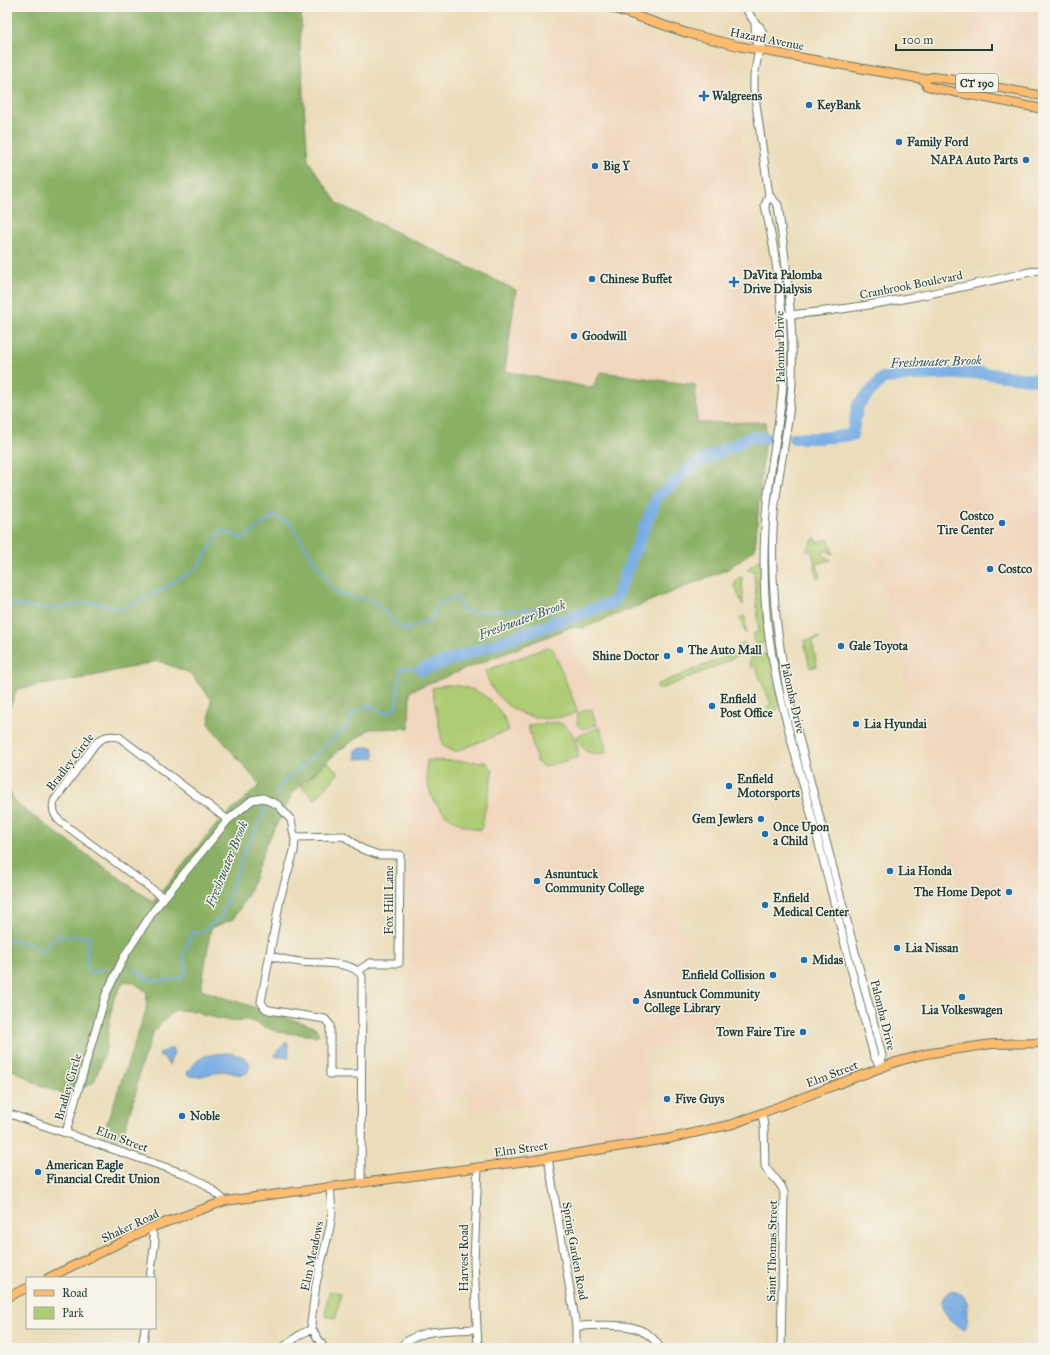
<svg xmlns="http://www.w3.org/2000/svg" width="1050" height="1355" viewBox="0 0 1050 1355" font-family="'IM FELL Great Primer',serif">
  <style>
    .built { fill: #f0d6bc }
    .green { fill: #adcc73; stroke: #668454 }
    .forest { fill: #8ab065; stroke: #54764c }
    .water { fill: #76ace4; stroke: #4a748c }
    .lines { fill: none; stroke-linecap: round; stroke-linejoin: round }
    .stream { stroke: #76ace4; stroke-width: 2 }
    .river { stroke: #76ace4; stroke-width: 12 }
    .minor-casing { stroke: #667563; stroke-width: 9 }
    .major-casing { stroke: #667563; stroke-width: 10 }
    .minor { stroke: #fff; stroke-width: 7 }
    .major { stroke: #fdbc70; stroke-width: 8 }
    .poi-dot { fill: #1f6fb2; stroke: #f7f3e8; stroke-width: 1.5 }
    .labels { text-anchor: middle; dominant-baseline: central; stroke-width: 3; stroke-linejoin: round; paint-order: stroke }
    .shield { fill: #f7f3e8; stroke: #60746a; stroke-width: 1 }
    .shield-label { font-size: 11px; font-weight: bold; fill: #1f3d34 }
    .street-label { font-size: 12px; fill: #1f3d34; stroke: #f7f3e8 }
    .poi-label { font-size: 12px; font-weight: bold; fill: #1f3d34; stroke: #f7f3e8; text-anchor: start }
    .water-label { font-size: 13px; font-style: italic; fill: #355960; stroke: #f7f3e8 }
  </style>
  <rect width="100%" height="100%" fill="#f7f3e8"/>
  <filter id="ink" filterUnits="userSpaceOnUse"><feTurbulence type="fractalNoise" baseFrequency=".025" numOctaves="2"/><feDisplacementMap in="SourceGraphic" scale="8" xChannelSelector="R" yChannelSelector="G"/><feConvolveMatrix kernelMatrix="1 2 1 2 8 2 1 2 1" color-interpolation-filters="sRGB"/></filter>
  <filter id="wash" filterUnits="userSpaceOnUse"><feTurbulence type="fractalNoise" baseFrequency=".012" numOctaves="4" result="noise"/><feDisplacementMap in="SourceGraphic" scale="16" xChannelSelector="R" yChannelSelector="G"/><feGaussianBlur stdDeviation="0.9" result="paint"/><feColorMatrix in="noise" values="0 0 0 0 0 0 0 0 0 0 0 0 0 0 0 0 0 1.4 0 .05"/><feComposite in="paint" operator="in"/></filter>
  <g filter="url(#wash)">
    <rect width="100%" height="100%" fill="#ebddba"/>
    <path class="built" d="M 555,7 L 564,7 L 730,63 L 732,85 L 766,284 L 776,361 L 766,422 L 697,423 L 695,385 L 592,389 L 505,371 Z
      M 964,7 L 1043,7 L 1043,82 L 973,68 Z
      M 996,422 L 1043,438 L 1043,1004 L 1033,963 L 973,961 L 972,958 L 958,904 L 958,892 L 949,849 L 898,654 L 864,509 L 871,472 L 903,435 Z
      M 571,627 L 720,1033 L 642,1052 L 658,1132 L 604,1139 L 526,1153 L 527,1106 L 470,1113 L 467,1096 L 409,1105 L 409,691 Z"/>
    <path class="green" d="M 814,538 L 816,538 L 817,542 L 829,539 L 833,554 L 827,551 L 823,552 L 824,556 L 831,560 L 817,563 L 820,577 L 817,578 L 812,551 L 806,551 Z
      M 757,560 L 760,560 L 761,564 L 765,638 L 764,642 L 758,646 L 753,641 L 754,633 L 759,632 L 754,571 L 747,570 Z
      M 740,576 L 742,578 L 743,605 L 734,585 Z
      M 743,616 L 745,617 L 746,634 L 739,619 Z
      M 819,637 L 819,639 L 812,641 L 817,666 L 810,668 L 804,641 Z
      M 744,643 L 748,646 L 748,650 L 724,663 L 658,690 L 656,685 L 740,651 L 738,645 Z
      M 548,647 L 553,649 L 578,712 C 539,729 497,712 485,671 Z
      M 764,654 L 769,656 L 779,706 L 777,710 L 771,713 L 766,708 L 771,704 L 755,666 L 751,668 L 749,663 L 751,658 Z
      M 446,685 C 477,685 499,701 509,730 L 455,752 L 443,746 L 432,688 Z
      M 591,709 L 597,725 L 582,729 L 577,725 L 578,714 L 584,710 Z
      M 557,722 C 574,728 576,741 579,757 L 543,767 L 537,762 L 528,725 Z
      M 600,727 L 607,752 C 592,757 581,752 577,736 Z
      M 427,760 L 486,762 L 493,771 L 481,830 C 445,824 422,798 427,760 Z
      M 326,761 L 339,773 L 315,799 L 302,787 Z
      M 329,1291 L 341,1293 L 336,1318 L 325,1316 Z"/>
    <path class="forest" d="M 7,7 L 302,7 L 300,46 L 308,160 L 338,204 L 516,290 L 505,371 L 592,388 L 601,372 L 695,385 L 697,423 L 766,422 L 755,549 L 728,569 L 584,628 L 571,627 L 410,691 L 409,728 L 370,729 L 341,749 L 294,791 L 266,845 L 248,895 L 233,919 L 211,928 L 201,990 L 315,1027 L 319,1034 L 316,1036 L 278,1032 L 248,1020 L 230,1021 L 203,1015 L 196,1011 L 175,1010 L 154,1031 L 141,1065 L 135,1096 L 121,1140 L 103,1134 L 146,1010 L 147,992 L 133,982 L 124,981 L 113,1001 L 105,1053 L 94,1082 L 67,1096 L 40,1085 L 7,1067 L 7,788 L 10,791 L 15,803 L 153,902 L 215,826 L 260,785 L 209,725 L 211,699 L 190,673 L 158,661 L 84,678 L 17,689 L 7,715 Z"/>
    <path class="water" d="M 367,747 L 373,747 L 375,758 L 356,759 L 355,750 Z
      M 286,1042 L 288,1044 L 289,1058 L 274,1056 Z
      M 169,1049 L 172,1049 L 174,1052 L 169,1065 L 164,1058 L 159,1056 L 160,1053 Z
      M 226,1053 C 235,1054 249,1055 250,1066 L 247,1073 C 238,1077 231,1071 222,1071 C 211,1072 197,1080 188,1075 L 187,1072 C 202,1055 203,1055 226,1053 Z
      M 950,1291 C 973,1293 968,1311 966,1328 L 962,1329 C 950,1321 930,1304 950,1291 Z"/>
    <g class="lines">
      <path class="stream" d="M 7,604 L 49,609 L 93,602 L 121,609 L 157,593 L 198,567 L 221,530 L 243,539 L 273,516 L 290,523 L 336,594 L 373,600 L 403,630 L 433,619 L 437,605 L 457,597 L 464,612 L 542,609 L 562,621
        M 275,796 L 282,784 L 346,727 L 354,712 L 369,705 L 388,714 L 396,706 L 401,668 L 422,670
        M 7,942 L 10,940 L 28,943 L 42,952 L 56,937 L 89,936 L 86,965 L 90,973 L 107,968
        M 135,969 L 150,981 L 180,979 L 187,972 L 183,956 L 192,931 L 199,934 L 221,917 L 243,855 L 267,806"/>
      <path class="river" d="M 794,438 L 820,438 L 852,435 L 858,405 L 883,378 L 914,375 L 982,373 L 1043,381
        M 422,670 L 614,602 L 657,497 L 699,462 L 751,437 L 767,438"/>
    </g>
  </g>
  <g filter="url(#ink)">
    <g class="lines">
      <g class="minor-casing">
        <path id="minor" d="M 745,7 L 755,23 L 760,27 L 763,34 L 762,44 L 759,50 L 754,76 L 754,90 L 769,195 L 765,205 C 778,265 786,321 783,382 C 781,417 773,451 769,486 C 764,523 763,561 765,599 C 769,667 790,733 807,799 C 830,884 851,970 874,1056 L 881,1068
          M 755,23 L 756,42 L 759,50
          M 769,195 L 778,205 C 786,264 794,322 792,382 C 790,426 778,470 774,514 C 769,577 777,638 789,700 L 882,1055 L 881,1068
          M 788,315 C 874,308 958,288 1043,269
          M 295,837 L 344,836 L 362,849 L 379,855 L 400,855 L 399,963 L 370,963 L 358,971
          M 164,898 L 61,822 C 54,816 52,809 54,801 L 95,744 C 103,737 108,735 119,737 L 228,820
          M 270,956 C 280,958 290,961 301,962 C 317,964 355,960 362,977 L 361,1183
          M 7,1113 L 185,1174 L 205,1184 L 225,1201
          M 762,1114 L 764,1126 L 765,1166 C 770,1177 781,1180 784,1193 L 781,1348
          M 66,1132 L 106,994 L 125,955 L 154,910 L 228,820 L 252,800 L 263,798 L 278,805 L 285,813 L 291,820 L 295,840 L 294,851 L 280,899 L 261,1002 L 265,1008 L 269,1010 L 325,1019 L 330,1025 L 330,1074 L 361,1074
          M 548,1158 L 576,1326 L 576,1348
          M 150,1278 L 155,1241 L 150,1228
          M 576,1326 C 606,1326 643,1318 660,1348
          M 142,1348 L 145,1328
          M 282,1348 L 301,1334 L 312,1329
          M 324,1348 L 312,1329 L 311,1323 L 316,1284 L 330,1227 L 332,1212 L 330,1186
          M 399,1348 C 418,1327 451,1331 476,1329
          M 478,1348 L 474,1261 L 478,1167"/>
      </g>
      <g class="major-casing">
        <path id="major" d="M 609,7 L 687,33 L 738,46 L 875,71 L 924,79 L 933,77 L 963,81 L 1043,96
          M 924,79 L 927,86 L 934,88 L 1043,109
          M 48,1278 L 150,1228 L 225,1201 L 534,1160 L 667,1139 L 733,1124 L 896,1062 L 925,1054 L 992,1044 L 1043,1043
          M 7,1297 L 27,1288"/>
      </g>
      <use href="#minor" class="minor"/>
      <use href="#major" class="major"/>
    </g>
  </g>
  <g class="poi-dot">
    <path d="M702 90h4v4h4v4h-4v4h-4v-4h-4v-4h4z"/>
    <circle cx="809" cy="105" r="4"/>
    <circle cx="899" cy="142" r="4"/>
    <circle cx="1026" cy="160" r="4"/>
    <circle cx="595" cy="166" r="4"/>
    <circle cx="592" cy="279" r="4"/>
    <path d="M732 276h4v4h4v4h-4v4h-4v-4h-4v-4h4z"/>
    <circle cx="574" cy="336" r="4"/>
    <circle cx="1002" cy="523" r="4"/>
    <circle cx="990" cy="569" r="4"/>
    <circle cx="841" cy="646" r="4"/>
    <circle cx="680" cy="650" r="4"/>
    <circle cx="667" cy="656" r="4"/>
    <circle cx="712" cy="706" r="4"/>
    <circle cx="856" cy="724" r="4"/>
    <circle cx="729" cy="786" r="4"/>
    <circle cx="761" cy="819" r="4"/>
    <circle cx="765" cy="834" r="4"/>
    <circle cx="890" cy="871" r="4"/>
    <circle cx="537" cy="881" r="4"/>
    <circle cx="1009" cy="892" r="4"/>
    <circle cx="765" cy="905" r="4"/>
    <circle cx="897" cy="948" r="4"/>
    <circle cx="804" cy="960" r="4"/>
    <circle cx="773" cy="975" r="4"/>
    <circle cx="962" cy="997" r="4"/>
    <circle cx="636" cy="1001" r="4"/>
    <circle cx="803" cy="1032" r="4"/>
    <circle cx="667" cy="1099" r="4"/>
    <circle cx="182" cy="1116" r="4"/>
    <circle cx="38" cy="1172" r="4"/>
  </g>
  <g class="labels">
    <rect class="shield" x="956" y="74" width="42" height="18" rx="3"/>
    <g class="shield-label">
      <text x="977" y="83">CT 190</text>
    </g>
    <g class="street-label">
      <text transform="translate(767 39) rotate(11)">Hazard Avenue</text>
      <text transform="translate(911 285) rotate(-11)">Cranbrook Boulevard</text>
      <text transform="translate(780 347) rotate(-91)">Palomba Drive</text>
      <text transform="translate(793 698) rotate(77)">Palomba Drive</text>
      <text transform="translate(70 762) rotate(-52)">Bradley Circle</text>
      <text transform="translate(389 900) rotate(-90)">Fox Hill Lane</text>
      <text transform="translate(883 1015) rotate(76)">Palomba Drive</text>
      <text transform="translate(832 1074) rotate(-21)">Elm Street</text>
      <text transform="translate(68 1087) rotate(-74)">Bradley Circle</text>
      <text transform="translate(122 1139) rotate(20)">Elm Street</text>
      <text transform="translate(521 1149) rotate(-8)">Elm Street</text>
      <text transform="translate(130 1226) rotate(-25)">Shaker Road</text>
      <text transform="translate(575 1251) rotate(80)">Spring Garden Road</text>
      <text transform="translate(772 1251) rotate(-89)">Saint Thomas Street</text>
      <text transform="translate(312 1256) rotate(-78)">Elm Meadows</text>
      <text transform="translate(464 1258) rotate(-90)">Harvest Road</text>
    </g>
    <g class="poi-label">
      <text x="712" y="96">Walgreens</text>
      <text x="817" y="105">KeyBank</text>
      <text x="907" y="142">Family Ford</text>
      <text x="1018" y="160" text-anchor="end">NAPA Auto Parts</text>
      <text x="603" y="166">Big Y</text>
      <text x="743" y="275">DaVita Palomba<tspan x="743" dy="14">Drive Dialysis</tspan></text>
      <text x="600" y="279">Chinese Buffet</text>
      <text x="582" y="336">Goodwill</text>
      <text x="994" y="516" text-anchor="end">Costco<tspan x="994" dy="14">Tire Center</tspan></text>
      <text x="998" y="569">Costco</text>
      <text x="849" y="646">Gale Toyota</text>
      <text x="688" y="650">The Auto Mall</text>
      <text x="659" y="656" text-anchor="end">Shine Doctor</text>
      <text x="720" y="699">Enfield<tspan x="720" dy="14">Post Office</tspan></text>
      <text x="864" y="724">Lia Hyundai</text>
      <text x="737" y="779">Enfield<tspan x="737" dy="14">Motorsports</tspan></text>
      <text x="753" y="819" text-anchor="end">Gem Jewlers</text>
      <text x="773" y="827">Once Upon<tspan x="773" dy="14">a Child</tspan></text>
      <text x="898" y="871">Lia Honda</text>
      <text x="545" y="874">Asnuntuck<tspan x="545" dy="14">Community College</tspan></text>
      <text x="1001" y="892" text-anchor="end">The Home Depot</text>
      <text x="773" y="898">Enfield<tspan x="773" dy="14">Medical Center</tspan></text>
      <text x="905" y="948">Lia Nissan</text>
      <text x="812" y="960">Midas</text>
      <text x="765" y="975" text-anchor="end">Enfield Collision</text>
      <text x="644" y="994">Asnuntuck Community<tspan x="644" dy="14">College Library</tspan></text>
      <text x="962" y="1010" text-anchor="middle">Lia Volkeswagen</text>
      <text x="795" y="1032" text-anchor="end">Town Faire Tire</text>
      <text x="675" y="1099">Five Guys</text>
      <text x="190" y="1116">Noble</text>
      <text x="46" y="1165">American Eagle<tspan x="46" dy="14">Financial Credit Union</tspan></text>
    </g>
    <g class="water-label">
      <text transform="translate(936 362) rotate(-2)">Freshwater Brook</text>
      <text transform="translate(522 620) rotate(-20)">Freshwater Brook</text>
      <text transform="translate(227 864) rotate(-68)">Freshwater Brook</text>
    </g>
  </g>
  <rect width="1050" height="1355" fill="none" stroke="#f7f3e8" stroke-width="24"/>
  <rect x="26" y="1277" width="130" height="52" fill="#f7f3e8" stroke="#a1aaa0"/>
  <rect x="34" y="1290" width="20" height="6" fill="#fdbc70" stroke="#a1aaa0"/>
  <text x="62" y="1297" font-size="12" fill="#1f3d34">Road</text>
  <rect x="34" y="1307" width="20" height="12" fill="#adcc73" stroke="#a1aaa0"/>
  <text x="62" y="1317" font-size="12" fill="#1f3d34">Park</text>
  <path d="M896 44v6h96v-6" fill="none" stroke="#1f3d34" stroke-width="2"/>
  <text x="902" y="44" font-size="12" fill="#1f3d34" stroke="#f7f3e8" stroke-width="3" paint-order="stroke">100 m</text>
</svg>
